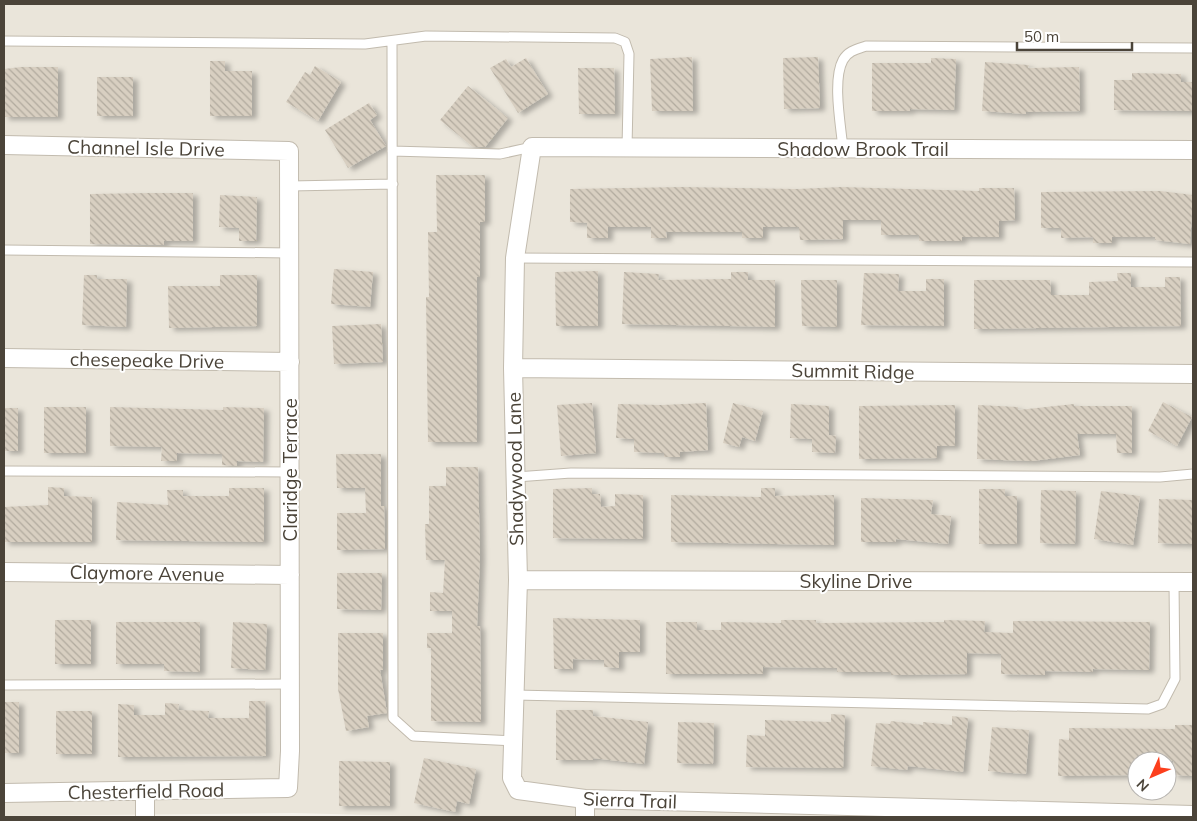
<svg xmlns="http://www.w3.org/2000/svg" width="1197" height="821" font-family="Mulish,sans-serif">
<defs>
<pattern id="building-back-hatch" width="6" height="6" patternUnits="userSpaceOnUse" patternTransform="scale(1.25)"><rect width="6" height="6" fill="#d8cfc1"/><path d="M-1 5l2 2M0 0l6 6M5-1l2 2" fill="none" stroke="#b1aa9e"/></pattern>
<filter id="shadow"><feDropShadow dx="5" dy="3" stdDeviation="2.5" flood-color="#0004"/></filter>
</defs>
<rect width="100%" height="100%" fill="#f6f3ec"/>
<!-- residential -->
<path fill="#eae5da" fill-rule="evenodd" d="M 4,4 L 1193,4 L 1193,817 L 446,817 L 293,813 L 4,816 ZM 1137,761 L 1167,761 L 1167,791 L 1137,791 Z"/>
<!-- building -->
<path fill="url(#building-back-hatch)" filter="url(#shadow)" d="M 692,57 L 693,111 L 652,111 L 650,59 Z
M 818,57 L 820,108 L 784,109 L 783,58 Z
M 526,58 L 548,94 L 518,113 L 490,68 L 506,59 L 511,67 Z
M 931,58 L 956,59 L 954,110 L 910,109 L 910,111 L 872,111 L 872,63 L 931,63 Z
M 210,61 L 225,61 L 225,71 L 252,71 L 252,116 L 210,116 Z
M 985,62 L 1029,65 L 1028,68 L 1079,67 L 1080,111 L 1026,112 L 1026,114 L 982,111 Z
M 315,66 L 341,82 L 318,121 L 286,102 L 305,72 L 310,75 Z
M 21,67 L 58,67 L 58,117 L 4,117 L 4,69 Z
M 578,68 L 614,68 L 615,114 L 579,114 Z
M 1132,73 L 1181,74 L 1181,82 L 1193,82 L 1193,111 L 1114,110 L 1114,80 L 1132,80 Z
M 97,77 L 133,77 L 133,116 L 97,116 Z
M 468,86 L 508,118 L 485,147 L 473,147 L 440,120 Z
M 369,103 L 377,115 L 370,120 L 386,146 L 348,168 L 325,130 Z
M 436,175 L 485,175 L 485,222 L 480,222 L 480,277 L 477,277 L 477,442 L 428,442 L 426,297 L 429,297 L 428,232 L 437,232 Z
M 682,187 L 798,189 L 841,187 L 979,191 L 979,188 L 1014,188 L 1015,220 L 999,221 L 999,237 L 962,237 L 962,241 L 919,241 L 919,235 L 881,235 L 881,220 L 843,220 L 843,239 L 800,240 L 799,227 L 763,227 L 763,238 L 742,238 L 742,232 L 666,232 L 667,238 L 651,238 L 651,227 L 608,227 L 608,238 L 587,238 L 587,223 L 570,222 L 570,189 Z
M 1160,191 L 1193,195 L 1190,244 L 1155,240 L 1155,237 L 1112,237 L 1112,243 L 1093,243 L 1093,237 L 1061,238 L 1061,228 L 1041,228 L 1041,192 Z
M 148,193 L 193,193 L 193,241 L 164,241 L 164,245 L 90,244 L 90,194 Z
M 220,195 L 257,197 L 256,241 L 239,241 L 239,228 L 219,227 Z
M 334,269 L 373,272 L 370,307 L 331,304 Z
M 598,271 L 598,326 L 556,326 L 555,272 Z
M 624,272 L 659,274 L 658,280 L 731,279 L 731,272 L 748,272 L 748,280 L 775,280 L 775,327 L 622,324 Z
M 864,273 L 899,274 L 898,291 L 926,291 L 926,279 L 944,279 L 944,326 L 861,325 Z
M 1117,273 L 1131,273 L 1131,287 L 1165,287 L 1165,277 L 1180,277 L 1181,326 L 974,329 L 974,280 L 1050,280 L 1051,295 L 1089,295 L 1089,282 L 1118,281 Z
M 84,275 L 97,275 L 97,279 L 127,279 L 126,327 L 82,325 Z
M 220,275 L 257,275 L 257,326 L 169,328 L 168,286 L 220,286 Z
M 801,280 L 837,280 L 837,327 L 802,326 Z
M 381,324 L 383,362 L 334,364 L 332,326 Z
M 1163,402 L 1192,417 L 1177,446 L 1148,431 Z
M 592,403 L 596,453 L 561,456 L 557,405 Z
M 706,403 L 708,450 L 680,452 L 680,457 L 664,457 L 664,453 L 634,452 L 634,439 L 616,438 L 618,404 L 662,405 Z
M 733,403 L 763,411 L 755,441 L 742,437 L 739,447 L 723,443 Z
M 791,404 L 829,406 L 829,435 L 836,436 L 835,453 L 812,452 L 812,439 L 790,438 Z
M 1074,404 L 1074,406 L 1132,406 L 1132,453 L 1117,453 L 1116,434 L 1077,434 L 1080,455 L 1032,461 L 977,459 L 978,405 L 1018,407 L 1018,410 Z
M 955,405 L 955,446 L 937,446 L 937,458 L 859,459 L 859,406 Z
M 44,407 L 86,407 L 86,453 L 44,453 Z
M 110,407 L 223,410 L 223,407 L 264,408 L 263,462 L 237,461 L 237,466 L 222,465 L 222,454 L 177,453 L 177,461 L 161,461 L 162,447 L 110,446 Z
M 4,408 L 18,408 L 18,451 L 4,451 Z
M 336,454 L 381,454 L 381,506 L 384,506 L 385,549 L 337,550 L 337,513 L 366,513 L 365,488 L 337,488 Z
M 446,467 L 478,467 L 480,557 L 477,626 L 480,626 L 481,722 L 431,721 L 431,648 L 427,648 L 427,633 L 452,633 L 452,611 L 430,611 L 430,592 L 443,593 L 445,560 L 426,560 L 425,524 L 429,524 L 429,486 L 446,486 Z
M 48,487 L 64,488 L 64,496 L 92,497 L 92,542 L 4,542 L 4,507 L 48,505 Z
M 229,488 L 264,488 L 264,542 L 116,540 L 117,502 L 168,505 L 167,490 L 183,490 L 183,496 L 229,496 Z
M 592,488 L 592,494 L 600,494 L 601,507 L 615,506 L 615,494 L 643,495 L 643,539 L 553,538 L 553,489 Z
M 761,488 L 775,488 L 775,496 L 834,495 L 834,545 L 671,542 L 671,495 L 761,497 Z
M 979,489 L 1005,489 L 1005,496 L 1017,496 L 1017,544 L 979,544 Z
M 1041,490 L 1076,491 L 1075,544 L 1040,543 Z
M 1101,491 L 1140,496 L 1133,545 L 1094,539 Z
M 861,498 L 933,500 L 931,514 L 951,516 L 948,544 L 896,539 L 896,542 L 861,542 Z
M 1159,499 L 1193,500 L 1193,544 L 1158,543 Z
M 337,573 L 382,573 L 381,610 L 337,609 Z
M 553,618 L 640,620 L 640,652 L 619,652 L 619,668 L 604,667 L 604,660 L 573,659 L 573,669 L 554,669 Z
M 55,620 L 91,620 L 91,664 L 55,664 Z
M 781,620 L 816,620 L 816,623 L 944,622 L 944,620 L 985,621 L 984,632 L 1013,633 L 1013,621 L 1150,622 L 1149,670 L 1093,669 L 1093,672 L 1045,671 L 1045,675 L 1001,674 L 1001,654 L 967,653 L 967,674 L 891,675 L 891,672 L 837,672 L 837,668 L 763,667 L 763,674 L 666,674 L 666,622 L 697,622 L 697,630 L 721,630 L 721,622 L 781,623 Z
M 116,622 L 200,622 L 200,672 L 164,671 L 164,664 L 116,664 Z
M 233,622 L 267,624 L 265,670 L 231,668 Z
M 338,633 L 383,633 L 383,670 L 380,670 L 387,713 L 367,716 L 369,727 L 346,731 L 338,689 Z
M 249,701 L 265,701 L 266,756 L 118,757 L 118,704 L 134,705 L 134,715 L 165,715 L 165,703 L 179,704 L 178,710 L 209,711 L 208,718 L 249,718 Z
M 4,702 L 19,702 L 19,753 L 4,753 Z
M 556,710 L 593,710 L 593,716 L 648,722 L 644,764 L 593,758 L 593,760 L 556,760 Z
M 56,711 L 92,711 L 92,754 L 56,754 Z
M 831,714 L 845,715 L 843,768 L 746,767 L 747,735 L 765,736 L 765,720 L 831,722 Z
M 952,716 L 968,718 L 963,772 L 908,766 L 907,770 L 871,766 L 876,723 L 890,724 L 891,721 L 923,725 L 923,722 L 952,725 Z
M 678,722 L 714,723 L 713,764 L 677,763 Z
M 1175,725 L 1193,725 L 1193,776 L 1173,775 L 1174,761 L 1137,761 L 1137,775 L 1058,776 L 1059,739 L 1069,740 L 1069,728 L 1175,729 Z
M 992,727 L 1029,730 L 1026,774 L 988,771 Z
M 424,758 L 476,769 L 469,804 L 457,801 L 455,812 L 414,803 Z
M 339,761 L 390,762 L 390,806 L 339,806 Z"/>
<g fill="none" stroke-linecap="round" stroke-linejoin="round">
<!-- service casing -->
<g stroke="#c2bbae" stroke-width="11">
<path id="service" d="M 4,41 L 365,44 L 426,36 L 615,38 L 625,42 L 629,54 L 627,148
M 392,41 L 393,718 L 413,736 L 513,741
M 843,149 C 841,126 832,80 843,60 C 848,51 857,49 866,46 L 1193,48
M 392,151 L 500,154 L 532,147
M 290,186 L 393,184
M 4,250 L 290,253
M 515,258 L 1193,262
M 4,471 L 290,472
M 516,477 L 571,473 L 1160,477 L 1193,474
M 4,685 L 290,684
M 515,695 L 1148,709 L 1162,704 L 1175,679 L 1174,582"/>
</g>
<!-- minor casing -->
<g stroke="#c2bbae" stroke-width="20">
<path id="minor" d="M 4,145 L 289,151 L 290,751 L 288,788 L 4,793
M 1193,150 L 532,147 L 515,258 L 513,368 L 518,580 L 512,778 L 518,790 L 585,799 L 1193,815
M 4,358 L 290,362
M 513,368 L 1193,374
M 4,572 L 290,575
M 518,580 L 1193,582
M 585,799 L 585,817
M 145,817 L 145,791"/>
</g>
<!-- service -->
<use href="#service" stroke="#fff" stroke-width="9"/>
<!-- minor -->
<use href="#minor" stroke="#fff" stroke-width="18"/>
</g>
<g text-anchor="middle" dominant-baseline="central" stroke-width="4" stroke-linejoin="round" paint-order="stroke">
<!-- street labels -->
<g font-size="19" fill="#4b4439" stroke="#fff">
<text transform="translate(146 148) rotate(1)">Channel Isle Drive</text>
<text x="863" y="149">Shadow Brook Trail</text>
<text transform="translate(147 360) rotate(1)">chesepeake Drive</text>
<text transform="translate(853 371) rotate(1)">Summit Ridge</text>
<text transform="translate(515 469) rotate(-91)">Shadywood Lane</text>
<text transform="translate(290 470) rotate(-90)">Claridge Terrace</text>
<text transform="translate(147 573) rotate(1)">Claymore Avenue</text>
<text x="856" y="581">Skyline Drive</text>
<text transform="translate(146 791) rotate(-1)">Chesterfield Road</text>
<text transform="translate(630 800) rotate(2)">Sierra Trail</text>
</g>
</g>
<!-- border -->
<rect width="1197" height="821" fill="none" stroke="#4b4439" stroke-width="10"/>
<!-- north arrow -->
<g transform="translate(1152 776) rotate(225)"><circle r="24" fill="#ffffff" stroke="#b7b4b0"/>
<path d="M0-4L9 19L0 12L-9 19Z" fill="#fc3f1d"/>
<text y="-8" font-size="14" font-weight="bold" text-anchor="middle" fill="#4b4439">N</text>
</g>
<!-- scale -->
<path d="M1017 42v8h115v-8" fill="none" stroke="#4b4439" stroke-width="2.5"/>
<text x="1024" y="42" font-size="15" fill="#4b4439" stroke="#ffffff" stroke-width="4" paint-order="stroke">50 m</text>
</svg>
